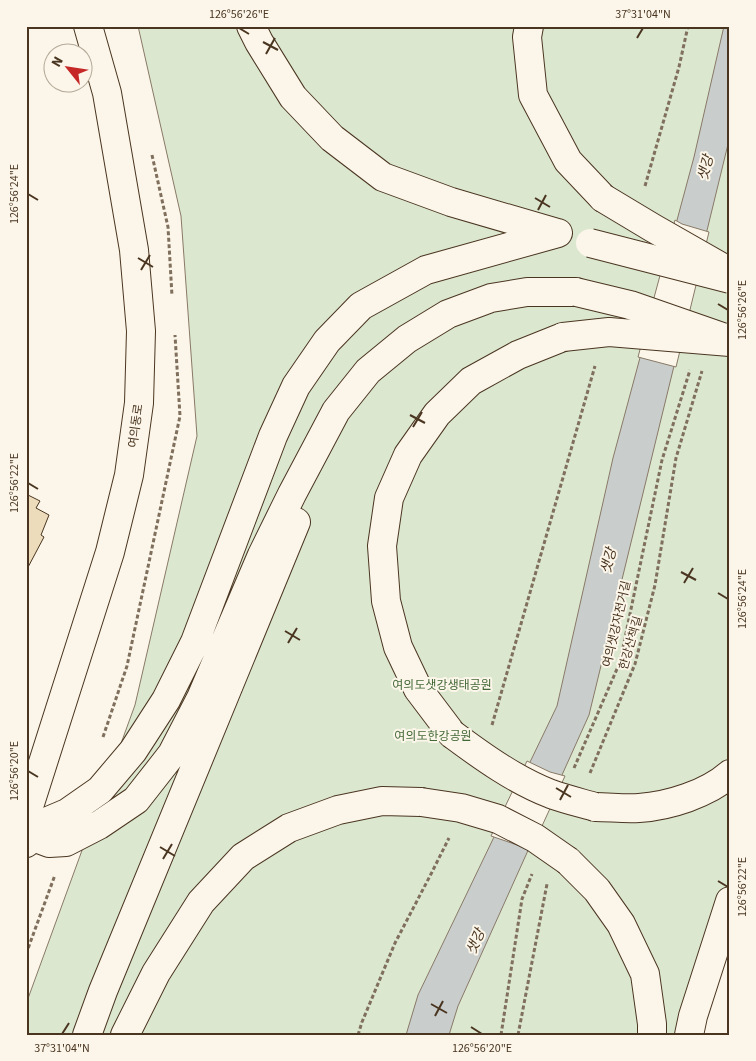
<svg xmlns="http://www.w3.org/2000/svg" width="756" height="1061" font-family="'Source Sans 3','Noto Sans KR',sans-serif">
<rect width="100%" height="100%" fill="#fbf6e9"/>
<!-- green -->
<path fill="#dce7d0" stroke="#887966" d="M 138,26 L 730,26 L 730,879 L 688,1035 L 26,1035 L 26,1004 L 135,705 L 197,436 L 181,216 Z"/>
<!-- water -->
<path fill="#c9cecd" stroke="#887966" d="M 724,26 L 730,26 L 730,136 L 589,715 L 458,1006 L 449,1035 L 406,1035 L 418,995 L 557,706 L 613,458 L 694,157 Z"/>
<!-- pier -->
<path fill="#fbf6e9" stroke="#887966" d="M 675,220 L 682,224 L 709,232 L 676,367 L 638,357 Z
M 527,761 L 550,772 L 565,776 L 530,852 L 526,848 L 491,836 Z"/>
<!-- building -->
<path fill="#ecdcbc" stroke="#4a3520" d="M 26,494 L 40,501 L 36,508 L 49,515 L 41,535 L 44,537 L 26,571 Z"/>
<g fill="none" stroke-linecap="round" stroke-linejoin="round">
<!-- secondary casing -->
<g stroke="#4a3520" stroke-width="30">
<path id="secondary" d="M 26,816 L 110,552 L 129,475 L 139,403 L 141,331 L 134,250 L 107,93 L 88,26"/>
</g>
<!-- primary casing -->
<g stroke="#4a3520" stroke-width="30">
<path id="primary" d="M 251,26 L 259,42 L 293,97 L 332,138 L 383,177 L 451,202 L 557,233
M 26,841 L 41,824 L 67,813 L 100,790 L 133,751 L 166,700 L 195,642 L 273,436 L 296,386 L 327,341 L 361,306 L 426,270 L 558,233
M 26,843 L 33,837 L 49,843 L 66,842 L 99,825 L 136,800 L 172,754 L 201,698 L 262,555 L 292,494 L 336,411 L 368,371 L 407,339 L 448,314 L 491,298 L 527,292 L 576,292
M 87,1035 L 103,991 L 296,522"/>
</g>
<!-- trunk casing -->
<g stroke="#4a3520" stroke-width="30">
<path id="trunk" d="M 529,26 L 527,37 L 533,95 L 568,161 L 603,198
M 452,734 L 418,689 L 398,647 L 386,601 L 382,546 L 389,498 L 408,455 L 437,414 L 471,381 L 518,355 L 563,337
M 595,807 C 609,807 625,809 639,808 C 669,806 707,794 730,774
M 568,861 L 597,890 L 621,924 L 645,974 L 652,1024 L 652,1035
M 125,1035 L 156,973 L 201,902 L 243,857 L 289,828 L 338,810 L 382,801 L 421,802
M 689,1035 L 693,1016 L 730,901"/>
</g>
<!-- path -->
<path stroke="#7f6f5c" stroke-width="3" stroke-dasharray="4 2.5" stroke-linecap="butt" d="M 152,155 L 168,227 L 172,296
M 645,186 L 679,67 L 688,26
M 492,725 L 595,366
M 103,737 L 127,666 L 180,416 L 175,335
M 574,768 L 620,662 L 662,460 L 690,370
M 590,773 L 635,664 L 655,585 L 676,458 L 702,371
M 26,954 L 55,875
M 358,1035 L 362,1022 L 395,943 L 431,874 L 449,838
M 501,1035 L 522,899 L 532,874
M 518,1035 L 547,884"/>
<!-- secondary -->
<use href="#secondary" stroke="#fbf6e9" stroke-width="28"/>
<!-- primary -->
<use href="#primary" stroke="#fbf6e9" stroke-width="28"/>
<!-- trunk -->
<use href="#trunk" stroke="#fbf6e9" stroke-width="28"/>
<!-- primary-bridge casing -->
<g stroke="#4a3520" stroke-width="30" stroke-linecap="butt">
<path id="primary-bridge" d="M 590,243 L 730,279
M 576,292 L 630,305 L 722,337"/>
</g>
<!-- trunk-bridge casing -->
<g stroke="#4a3520" stroke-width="30" stroke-linecap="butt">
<path id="trunk-bridge" d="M 603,198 L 653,228 L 730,272
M 563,337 L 609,332 L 730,342
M 452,734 C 483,757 515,780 551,794 C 565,799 581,803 595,807
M 421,802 L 461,808 L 498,819 L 535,838 L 568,861"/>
</g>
<!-- primary-bridge -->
<use href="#primary-bridge" stroke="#fbf6e9" stroke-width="28"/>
<!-- trunk-bridge -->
<use href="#trunk-bridge" stroke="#fbf6e9" stroke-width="28"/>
</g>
<!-- ticks -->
<path fill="none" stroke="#4a3520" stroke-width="2" d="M 239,28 L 249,34M 637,38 L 643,28M 263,42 L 278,50M 266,54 L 275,38M 28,194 L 38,200M 535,198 L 550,207M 538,210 L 546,195M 138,258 L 153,267M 141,270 L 150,255M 718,304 L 728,310M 410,415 L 425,423M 413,427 L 422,412M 28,483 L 38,489M 681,572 L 696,580M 684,583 L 693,568M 718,593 L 728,599M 285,631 L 300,640M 288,643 L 297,628M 28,771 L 38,777M 556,788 L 571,797M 560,800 L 568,785M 160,847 L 175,856M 163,859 L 172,844M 718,881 L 728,887M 431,1004 L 447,1013M 435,1016 L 443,1001M 471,1027 L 482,1034M 62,1034 L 69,1023"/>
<g text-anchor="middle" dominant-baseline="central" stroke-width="4" stroke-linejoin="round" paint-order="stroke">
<!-- street labels -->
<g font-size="12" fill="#4a3520" stroke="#fbf6e9">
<text transform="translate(136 426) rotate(-82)">여의동로</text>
<text transform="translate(617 624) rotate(-77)">여의샛강자전거길</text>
<text transform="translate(631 643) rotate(-74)">한강산책길</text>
</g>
<!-- park labels -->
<g font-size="12" fill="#436837" stroke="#fbf6e9">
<text x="442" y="685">여의도샛강생태공원</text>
<text x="433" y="736">여의도한강공원</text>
</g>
<!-- water labels -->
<g font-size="14" font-style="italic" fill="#4a3520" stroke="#fbf6e9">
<text transform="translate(706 168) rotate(-76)">샛강</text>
<text transform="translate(609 561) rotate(-76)">샛강</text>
<text transform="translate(476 942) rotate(-66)">샛강</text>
</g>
</g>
<!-- border -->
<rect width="756" height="1061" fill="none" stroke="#fbf6e9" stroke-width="55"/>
<!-- north arrow -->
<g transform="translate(68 68) rotate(300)"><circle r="24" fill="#fbf6e9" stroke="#b4a999"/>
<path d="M0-4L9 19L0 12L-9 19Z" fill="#c62828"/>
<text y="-8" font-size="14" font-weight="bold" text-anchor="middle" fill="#4a3520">N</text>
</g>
<rect x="28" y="28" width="700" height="1006" fill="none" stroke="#4a3520" stroke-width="2"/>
<g font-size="12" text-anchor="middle" fill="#4a3520">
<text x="239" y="18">126°56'26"E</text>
<text x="643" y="18">37°31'04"N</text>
<text transform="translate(14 194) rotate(-90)" y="4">126°56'24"E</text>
<text transform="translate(742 310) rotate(-90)" y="4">126°56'26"E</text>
<text transform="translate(14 483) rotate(-90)" y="4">126°56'22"E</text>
<text transform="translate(742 599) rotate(-90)" y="4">126°56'24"E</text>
<text transform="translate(14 771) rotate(-90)" y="4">126°56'20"E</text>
<text transform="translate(742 887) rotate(-90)" y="4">126°56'22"E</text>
<text x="62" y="1052">37°31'04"N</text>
<text x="482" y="1052">126°56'20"E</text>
</g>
</svg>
